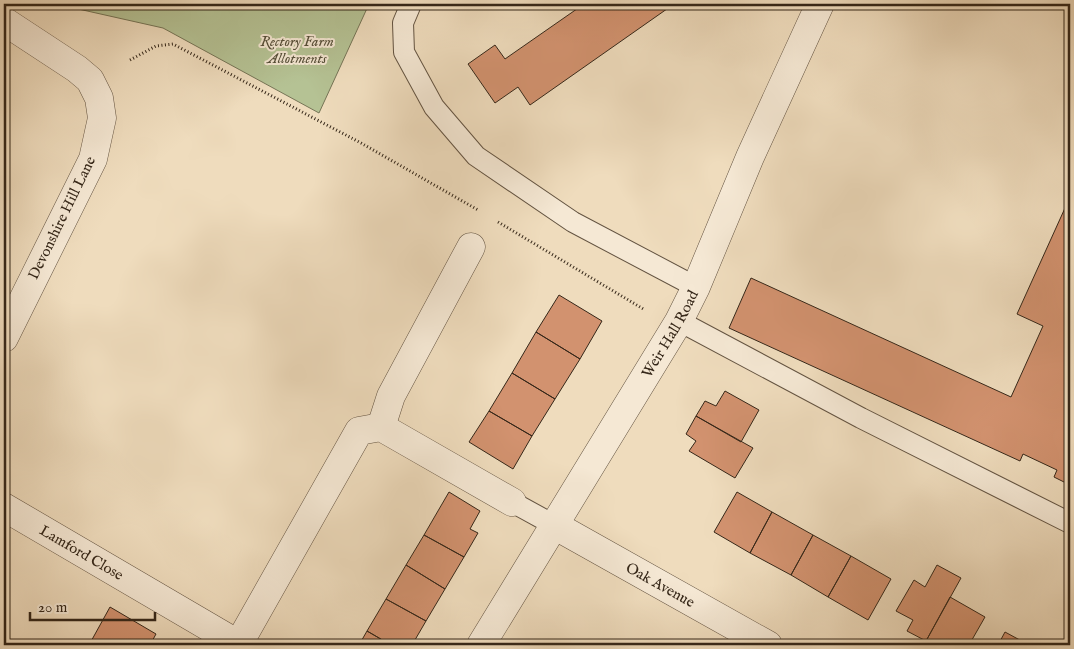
<svg xmlns="http://www.w3.org/2000/svg" width="1074" height="649" font-family="'IM FELL English',serif">
<rect width="100%" height="100%" fill="#efdcbd"/>
<filter id="stains"><feTurbulence type="fractalNoise" baseFrequency=".004" numOctaves="4"/><feColorMatrix values="0 0 0 0 .2 0 0 0 0 .09 0 0 0 0 .02 0 0 0 .5 -.17"/></filter>
<radialGradient id="worn" r=".72"><stop offset=".6" stop-color="#630" stop-opacity="0"/><stop offset="1" stop-color="#630" stop-opacity=".3"/></radialGradient>
<!-- green -->
<path fill="#b5c294" stroke="#757456" d="M 56,4 L 369,4 L 319,113 L 163,28 Z"/>
<!-- building -->
<path fill="#d2926f" stroke="#352719" d="M 584,4 L 674,4 L 530,105 L 518,87 L 495,103 L 468,64 L 495,45 L 505,59 Z
M 1060,4 L 1070,4 L 1070,9 Z
M 1070,197 L 1070,485 L 1054,477 L 1057,470 L 1023,454 L 1020,461 L 729,328 L 751,278 L 1011,397 L 1043,326 L 1017,314 Z
M 559,295 L 602,321 L 580,359 L 536,332 Z
M 536,332 L 580,359 L 555,399 L 512,373 Z
M 512,373 L 555,399 L 532,436 L 489,411 Z
M 725,391 L 759,410 L 741,442 L 696,416 L 705,401 L 716,406 Z
M 489,411 L 532,436 L 513,469 L 469,442 Z
M 696,416 L 753,448 L 735,478 L 689,451 L 696,441 L 686,434 Z
M 449,492 L 480,511 L 470,529 L 478,533 L 464,557 L 424,535 Z
M 737,492 L 772,512 L 750,553 L 714,532 Z
M 772,512 L 813,535 L 791,575 L 750,553 Z
M 424,535 L 464,557 L 445,589 L 406,565 Z
M 813,535 L 851,556 L 828,597 L 791,575 Z
M 851,556 L 891,579 L 868,620 L 828,597 Z
M 406,565 L 445,589 L 426,621 L 386,599 Z
M 937,565 L 961,578 L 926,641 L 907,631 L 913,620 L 896,611 L 914,580 L 925,587 Z
M 950,597 L 985,617 L 969,645 L 934,645 L 926,641 Z
M 386,599 L 426,621 L 412,645 L 391,645 L 367,631 Z
M 110,607 L 156,634 L 150,645 L 89,645 Z
M 367,631 L 391,645 L 359,645 Z
M 1005,632 L 1029,645 L 998,645 Z"/>
<g fill="none" stroke-linecap="round" stroke-linejoin="round">
<!-- lane casing -->
<g stroke="#645442" stroke-width="22">
<path id="lane" d="M 411,4 L 403,23 L 404,52 L 434,107 L 476,156 L 573,222 L 696,287
M 679,321 L 861,418 L 1070,523
M 512,502 L 554,525"/>
</g>
<!-- street casing -->
<g stroke="#645442" stroke-width="29">
<g id="street">
<path d="M 4,21 L 77,69 L 90,80 L 99,98 L 102,118 L 93,159 L 4,338"/>
<path d="M 381,427 L 391,396 L 471,247"/>
<path id="s1" d="M 4,507 L 238,644"/>
<path id="s2" d="M 554,525 L 768,645"/>
<path d="M 238,645 L 359,431 L 381,427 L 512,502"/>
<path id="s3" d="M 481,645 L 679,321 L 696,287 L 750,157 L 820,4"/>
</g>
</g>
<!-- path -->
<path stroke="#352719" stroke-width="3" stroke-dasharray="1 2.5" stroke-linecap="butt" d="M 130,60 L 156,46 L 173,44 L 361,143 L 478,210
M 498,222 L 645,310"/>
<!-- lane -->
<use href="#lane" stroke="#f5e8d4" stroke-width="20"/>
<!-- street -->
<use href="#street" stroke="#f5e8d4" stroke-width="28"/>
</g>
<g text-anchor="middle" dominant-baseline="central" stroke-width="4" stroke-linejoin="round" paint-order="stroke">
<!-- park labels -->
<g font-size="15" font-style="italic" fill="#554e38" stroke="#f5e8d4">
<text x="297" y="41">Rectory Farm<tspan x="297" dy="17">Allotments</tspan></text>
</g>
<!-- street labels -->
<g font-size="15" fill="#352719" stroke="#f5e8d4">
<text transform="translate(62 218) rotate(-64)">Devonshire Hill Lane</text>
<text stroke="none"><textPath href="#s3" startOffset="364">Weir Hall Road</textPath></text>
<text stroke="none"><textPath href="#s1" startOffset="90">Lamford Close</textPath></text>
<text stroke="none"><textPath href="#s2" startOffset="122">Oak Avenue</textPath></text>
</g>
</g>
<!-- margin -->
<rect width="1074" height="649" fill="none" stroke="#efdcbd" stroke-width="20"/>
<rect x="5" y="5" width="1064" height="639" fill="none" stroke="#352719" stroke-width="2.5"/>
<rect x="10" y="10" width="1054" height="629" fill="none" stroke="#352719"/>
<!-- scale -->
<path d="M30 612v8h125v-8" fill="none" stroke="#352719" stroke-width="2.5"/>
<text x="38" y="612" font-size="15" fill="#352719" stroke="#f5e8d4" stroke-width="4" paint-order="stroke">20 m</text>
<rect width="100%" height="100%" filter="url(#stains)"/>
<rect width="100%" height="100%" fill="url(#worn)"/>
</svg>
